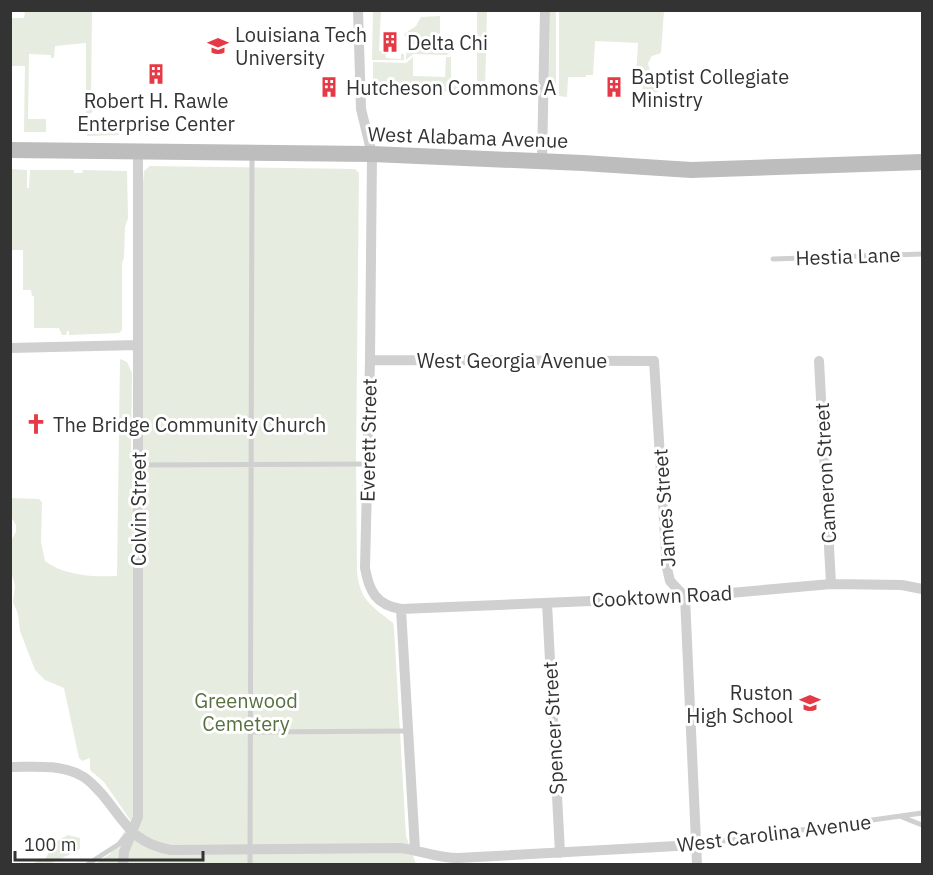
<svg xmlns="http://www.w3.org/2000/svg" width="933" height="875" font-family="'IBM Plex Sans',sans-serif">
<rect width="100%" height="100%" fill="#fff"/>
<!-- green -->
<path fill="#e6ecdf" d="M 25,11 L 92,11 L 91,101 L 98,102 L 99,105 L 89,115 L 109,133 L 116,126 L 119,126 L 121,131 L 119,135 L 87,136 L 87,133 L 78,132 L 76,126 L 86,125 L 86,43 L 55,46 L 54,58 L 51,58 L 51,55 L 29,54 L 28,119 L 46,119 L 46,132 L 24,132 L 25,66 L 11,66 L 10,18 L 24,18 Z
M 373,11 L 381,11 L 379,51 L 385,51 L 386,58 L 401,59 L 401,54 L 404,54 L 404,60 L 372,60 Z
M 477,11 L 487,11 L 485,92 L 373,90 L 373,62 L 406,63 L 413,57 L 413,76 L 445,77 L 446,57 L 451,57 L 451,86 L 477,85 Z
M 550,11 L 556,11 L 556,88 L 549,77 Z
M 559,11 L 664,11 L 661,53 L 652,56 L 648,63 L 650,72 L 659,75 L 658,92 L 642,94 L 643,78 L 636,78 L 638,43 L 595,41 L 593,75 L 586,75 L 586,77 L 568,77 L 567,97 L 559,96 Z
M 440,16 L 440,37 L 451,37 L 451,50 L 447,55 L 413,54 L 406,60 L 407,39 L 404,34 L 416,26 L 421,17 Z
M 150,166 L 355,169 L 359,173 L 356,458 L 357,572 C 360,601 372,606 393,623 L 394,628 L 406,836 L 416,864 L 95,864 L 110,854 L 131,821 L 104,782 L 90,770 L 90,758 L 82,761 L 79,758 L 64,688 L 45,680 L 35,670 L 20,631 L 18,614 L 13,602 L 15,586 L 11,571 L 10,543 L 16,532 L 16,525 L 11,517 L 10,498 L 39,499 L 42,502 L 41,542 L 45,561 C 65,576 93,577 117,576 L 120,359 L 127,362 L 132,373 L 131,448 L 133,468 L 133,601 L 143,184 L 144,171 Z
M 11,169 L 27,170 L 27,188 L 29,188 L 30,170 L 74,170 L 74,173 L 82,173 L 83,170 L 127,171 L 128,218 L 125,227 L 124,258 L 122,263 L 122,330 L 119,333 L 69,335 L 69,331 L 67,331 L 66,335 L 62,335 L 59,328 L 34,328 L 34,296 L 32,296 L 31,290 L 23,290 L 23,250 L 11,250 Z
M 68,835 L 80,838 L 80,849 L 50,864 L 31,864 L 46,858 L 53,843 Z"/>
<g fill="none" stroke-linecap="round" stroke-linejoin="round">
<!-- service -->
<path stroke="#d0d0d0" stroke-width="5" d="M 773,259 L 922,254
M 138,465 L 367,464
M 252,732 L 408,731
M 902,817 L 922,825
M 695,845 L 922,813
M 88,864 L 119,844 L 127,835
M 250,864 L 252,155"/>
<!-- minor -->
<path stroke="#d0d0d0" stroke-width="10" d="M 358,10 L 361,109 L 372,154 L 370,360 L 365,568 C 369,591 376,605 401,609 L 685,597 L 831,584 L 902,585 L 922,589
M 542,161 L 545,10
M 10,348 L 138,345
M 370,360 L 654,361 L 667,568 L 670,581 L 685,597 L 697,864
M 819,361 L 831,584
M 547,603 L 560,853
M 401,609 L 415,849
M 10,767 C 33,767 59,764 80,775 C 89,779 94,786 101,793 C 125,821 131,843 171,850 L 400,848 C 420,850 437,858 458,858 L 695,845
M 123,864 L 124,852 L 138,817 L 138,151"/>
<!-- secondary -->
<path stroke="#bdbdbd" stroke-width="16" d="M 10,150 L 372,154 L 583,163 L 691,170 L 922,162"/>
</g>
<!-- icons -->
<defs>
<g id="building-bare" transform="scale(1.62)"><path d="M-4-6H4V6H1V3H-1V6H-4ZM-2.5-4.3h1.7v1.8h-1.7ZM.8-4.3h1.7v1.8H.8ZM-2.5-1h1.7V.8h-1.7ZM.8-1h1.7V.8H.8Z" fill="#e63946" stroke="#fff" stroke-width="2.5" paint-order="stroke"/></g>
<g id="university-bare" transform="scale(1.62)"><path d="M0-5L7-2L0 1L-7-2ZM-4 1L0 2.5L4 1V4Q0 6-4 4Z" fill="#e63946" stroke="#fff" stroke-width="2.5" paint-order="stroke"/></g>
<g id="church-bare" transform="scale(1.62)"><path d="M-1.2-6h2.4v3.5h3.3v2.4h-3.3V6h-2.4V-.1h-3.3v-2.4h3.3Z" fill="#e63946" stroke="#fff" stroke-width="2.5" paint-order="stroke"/></g>
<g id="school-bare" transform="scale(1.62)"><path d="M0-5L7-2L0 1L-7-2ZM-4 1L0 2.5L4 1V4Q0 6-4 4Z" fill="#e63946" stroke="#fff" stroke-width="2.5" paint-order="stroke"/></g>
</defs>
<g fill-rule="evenodd">
<use href="#building-bare" x="390" y="42"/>
<use href="#university-bare" x="218" y="46"/>
<use href="#building-bare" x="156" y="74"/>
<use href="#building-bare" x="329" y="87"/>
<use href="#building-bare" x="614" y="87"/>
<use href="#church-bare" x="36" y="424"/>
<use href="#school-bare" x="810" y="703"/>
</g>
<g text-anchor="middle" dominant-baseline="central" stroke-width="6" stroke-linejoin="round" paint-order="stroke">
<!-- poi labels -->
<g font-size="20" fill="#333" stroke="#fff" text-anchor="start">
<text x="235" y="34">Louisiana Tech<tspan x="235" dy="23">University</tspan></text>
<text x="407" y="42">Delta Chi</text>
<text x="631" y="76">Baptist Collegiate<tspan x="631" dy="23">Ministry</tspan></text>
<text x="346" y="87">Hutcheson Commons A</text>
<text x="156" y="100" text-anchor="middle">Robert H. Rawle<tspan x="156" dy="23">Enterprise Center</tspan></text>
<text x="53" y="424">The Bridge Community Church</text>
<text x="793" y="692" text-anchor="end">Ruston<tspan x="793" dy="23">High School</tspan></text>
</g>
<!-- street labels -->
<g font-size="20" fill="#333" stroke="#fff">
<text transform="translate(468 137) rotate(2)">West Alabama Avenue</text>
<text transform="translate(848 256) rotate(-2)">Hestia Lane</text>
<text x="512" y="360">West Georgia Avenue</text>
<text transform="translate(368 440) rotate(-89)">Everett Street</text>
<text transform="translate(825 473) rotate(-93)">Cameron Street</text>
<text transform="translate(664 508) rotate(-94)">James Street</text>
<text transform="translate(138 509) rotate(-90)">Colvin Street</text>
<text transform="translate(662 596) rotate(-3)">Cooktown Road</text>
<text transform="translate(553 728) rotate(-93)">Spencer Street</text>
<text transform="translate(774 833) rotate(-7)">West Carolina Avenue</text>
</g>
<!-- park labels -->
<g font-size="20" fill="#56703f" stroke="#fff">
<text x="246" y="700">Greenwood<tspan x="246" dy="23">Cemetery</tspan></text>
</g>
</g>
<!-- border -->
<rect width="933" height="875" fill="none" stroke="#333333" stroke-width="24"/>
<!-- scale -->
<path d="M15 851v9h188v-9" fill="none" stroke="#333333" stroke-width="3"/>
<text x="24" y="851" font-size="18" fill="#333333" stroke="#ffffff" stroke-width="4.5" paint-order="stroke">100 m</text>
</svg>
